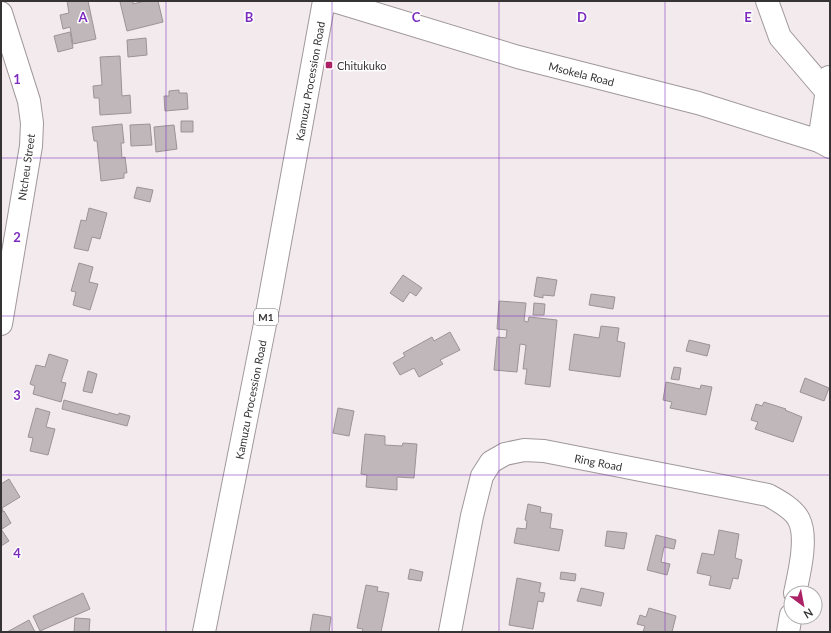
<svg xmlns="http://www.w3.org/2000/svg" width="831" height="633" font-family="Lato,sans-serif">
<rect width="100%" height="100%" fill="#f2eaec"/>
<!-- building -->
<path fill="#c0b7ba" stroke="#9b9396" d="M 67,1 L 88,1 L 96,39 L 73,44 L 70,27 L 63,29 L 60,15 L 69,13 Z
M 123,1 L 133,1 L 133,4 L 145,1 L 158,1 L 163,22 L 127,31 L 120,2 Z
M 70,32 L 73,48 L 58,52 L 54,36 Z
M 146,38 L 147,55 L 128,57 L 127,40 Z
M 120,56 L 122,96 L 130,95 L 131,113 L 100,115 L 99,98 L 94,98 L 93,86 L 102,85 L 100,57 Z
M 179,90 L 179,93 L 187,93 L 188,109 L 165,111 L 164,96 L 169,96 L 169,91 Z
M 181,121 L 193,121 L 193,132 L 181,132 Z
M 122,124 L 124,143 L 121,143 L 122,158 L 125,157 L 127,173 L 124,173 L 124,178 L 101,181 L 97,141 L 94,141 L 92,127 Z
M 150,124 L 152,145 L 131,146 L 130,125 Z
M 174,125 L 177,149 L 156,152 L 154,127 Z
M 137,187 L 153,190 L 150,202 L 134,198 Z
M 89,208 L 107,213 L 100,239 L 92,237 L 88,251 L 74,248 L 81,220 L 86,221 Z
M 79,263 L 93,267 L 89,282 L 98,284 L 90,310 L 73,305 L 76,292 L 71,291 Z
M 403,275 L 422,288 L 416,296 L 410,292 L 403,302 L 390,293 Z
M 537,277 L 557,280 L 554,296 L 543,295 L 543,298 L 534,296 Z
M 591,294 L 615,297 L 613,309 L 589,305 Z
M 499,301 L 526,303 L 524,321 L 528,322 L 529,317 L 557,320 L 550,387 L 525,384 L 527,369 L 523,369 L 526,345 L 520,344 L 517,372 L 494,370 L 497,337 L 506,338 L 507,330 L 497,329 Z
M 534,303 L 545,304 L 544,315 L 533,315 Z
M 601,326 L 619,328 L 617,341 L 625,343 L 620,377 L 569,370 L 574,334 L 599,338 Z
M 450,332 L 460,350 L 440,360 L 443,364 L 419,377 L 414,368 L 400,375 L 393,363 L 405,356 L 403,353 L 432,337 L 434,341 Z
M 689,340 L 710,345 L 707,356 L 686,351 Z
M 49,354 L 68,360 L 61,382 L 66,383 L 61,402 L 33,394 L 35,386 L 30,384 L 36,365 L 45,367 Z
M 674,367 L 681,368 L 679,380 L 671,379 Z
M 88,371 L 97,374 L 92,393 L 83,391 Z
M 805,378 L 829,388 L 824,401 L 800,392 Z
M 666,382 L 700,389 L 701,385 L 712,387 L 706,415 L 670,408 L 672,402 L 663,400 Z
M 64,400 L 118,415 L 119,413 L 130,416 L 127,426 L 62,409 Z
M 764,402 L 786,409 L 785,410 L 802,417 L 793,442 L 755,429 L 758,422 L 751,420 L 756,404 L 762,406 Z
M 36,408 L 50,412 L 46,427 L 55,429 L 48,455 L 30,451 L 33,438 L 28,437 Z
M 338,408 L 354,411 L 349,436 L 333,433 Z
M 365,434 L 385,436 L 385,445 L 402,446 L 403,443 L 417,444 L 414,478 L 397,477 L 397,490 L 366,487 L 367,475 L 361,474 Z
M 9,479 L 20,497 L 2,508 L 3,511 L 1,512 L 1,484 Z
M 528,504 L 541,507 L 540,512 L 552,514 L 550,528 L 563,530 L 559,551 L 514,543 L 517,528 L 526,529 L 527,521 L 525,520 Z
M 4,511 L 11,523 L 2,529 L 1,513 Z
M 1,529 L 9,541 L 1,546 Z
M 719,530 L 739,534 L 735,558 L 742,560 L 738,579 L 733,578 L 730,589 L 709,585 L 711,576 L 697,573 L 702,553 L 714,555 Z
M 607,531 L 627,533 L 624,549 L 605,546 Z
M 656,535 L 676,540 L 674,549 L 664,547 L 661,562 L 670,564 L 667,575 L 647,570 Z
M 410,569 L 423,572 L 421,581 L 408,579 Z
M 561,572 L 576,574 L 575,581 L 560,579 Z
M 517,578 L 541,583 L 539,592 L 545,593 L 543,602 L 538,601 L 533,629 L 509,625 Z
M 366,585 L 378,587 L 377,591 L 389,593 L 381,632 L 362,632 L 363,629 L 357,628 Z
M 581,588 L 604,593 L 601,606 L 577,601 Z
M 83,593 L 90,609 L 40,631 L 33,616 Z
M 649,608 L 676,616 L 672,632 L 643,632 L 645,626 L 637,624 L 640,615 L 646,617 Z
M 313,614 L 331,617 L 329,632 L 310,632 Z
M 75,618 L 90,619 L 89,632 L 74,632 Z
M 29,620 L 35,632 L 7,632 Z"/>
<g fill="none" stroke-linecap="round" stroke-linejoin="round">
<!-- minor casing -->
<g stroke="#a0989a" stroke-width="24">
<g id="minor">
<path id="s1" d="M 334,1 L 518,57 L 698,103 L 819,141 L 830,147"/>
<path d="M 767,1 L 780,37 L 826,91"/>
<path d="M 1,13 L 29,101 L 32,123 L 31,146 L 1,324"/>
<path d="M 819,141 L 829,77"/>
<path id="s2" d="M 450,632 L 472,516 L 482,476 L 491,462 L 505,454 L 524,450 L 544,451 L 768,495 C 779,501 794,509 799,520 C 808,538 799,574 795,593"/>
<path d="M 788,632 L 791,615"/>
</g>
</g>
<!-- highway casing -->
<g stroke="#a0989a" stroke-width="24">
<g id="highway">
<path id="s3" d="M 204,632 L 265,324 L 324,1"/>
</g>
</g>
<!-- minor -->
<use href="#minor" stroke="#fff" stroke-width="22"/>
<!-- highway -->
<use href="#highway" stroke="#fff" stroke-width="22"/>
</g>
<!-- grid -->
<path fill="none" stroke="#7b2cbf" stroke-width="1" stroke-opacity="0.55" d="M 166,1 L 166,632M 332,1 L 332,632M 499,1 L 499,632M 665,1 L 665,632M 1,158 L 830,158M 1,316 L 830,316M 1,475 L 830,475"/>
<!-- markers -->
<rect fill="#ac2266" stroke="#fff" stroke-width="1.5" x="325" y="61" width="8" height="8" rx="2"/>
<g text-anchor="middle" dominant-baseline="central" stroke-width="3" stroke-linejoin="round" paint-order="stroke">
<!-- shield labels -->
<rect fill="#fff" stroke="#727071" stroke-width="1" x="254" y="309" width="24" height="16" rx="3"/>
<g font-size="10" font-weight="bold" fill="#363334">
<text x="266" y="317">M1</text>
</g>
<!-- poi labels -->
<g font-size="11" fill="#363334" stroke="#fff" text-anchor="start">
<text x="337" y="65">Chitukuko</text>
</g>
<!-- street labels -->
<g font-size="11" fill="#363334" stroke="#fff">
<text stroke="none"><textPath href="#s1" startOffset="258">Msokela Road</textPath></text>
<text stroke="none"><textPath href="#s3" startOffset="561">Kamuzu Procession Road</textPath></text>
<text transform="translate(26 167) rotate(-82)">Ntcheu Street</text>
<text stroke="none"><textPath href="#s3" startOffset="237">Kamuzu Procession Road</textPath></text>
<text stroke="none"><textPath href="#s2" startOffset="287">Ring Road</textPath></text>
</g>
</g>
<g font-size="13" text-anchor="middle" font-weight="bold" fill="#7b2cbf" stroke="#fff" stroke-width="3" stroke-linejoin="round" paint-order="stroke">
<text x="83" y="22">A</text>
<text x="249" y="22">B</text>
<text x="416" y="22">C</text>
<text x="582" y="22">D</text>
<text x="748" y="22">E</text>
<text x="17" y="84">1</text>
<text x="17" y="242">2</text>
<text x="17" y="400">3</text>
<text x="17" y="558">4</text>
</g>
<!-- border -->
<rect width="831" height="633" fill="none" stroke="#363334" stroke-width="4"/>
<!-- north arrow -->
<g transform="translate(803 605) rotate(148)"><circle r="19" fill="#ffffff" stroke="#afadae"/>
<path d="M0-3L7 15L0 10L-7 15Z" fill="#ac2266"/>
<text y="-6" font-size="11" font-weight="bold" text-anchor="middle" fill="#363334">N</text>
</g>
</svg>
